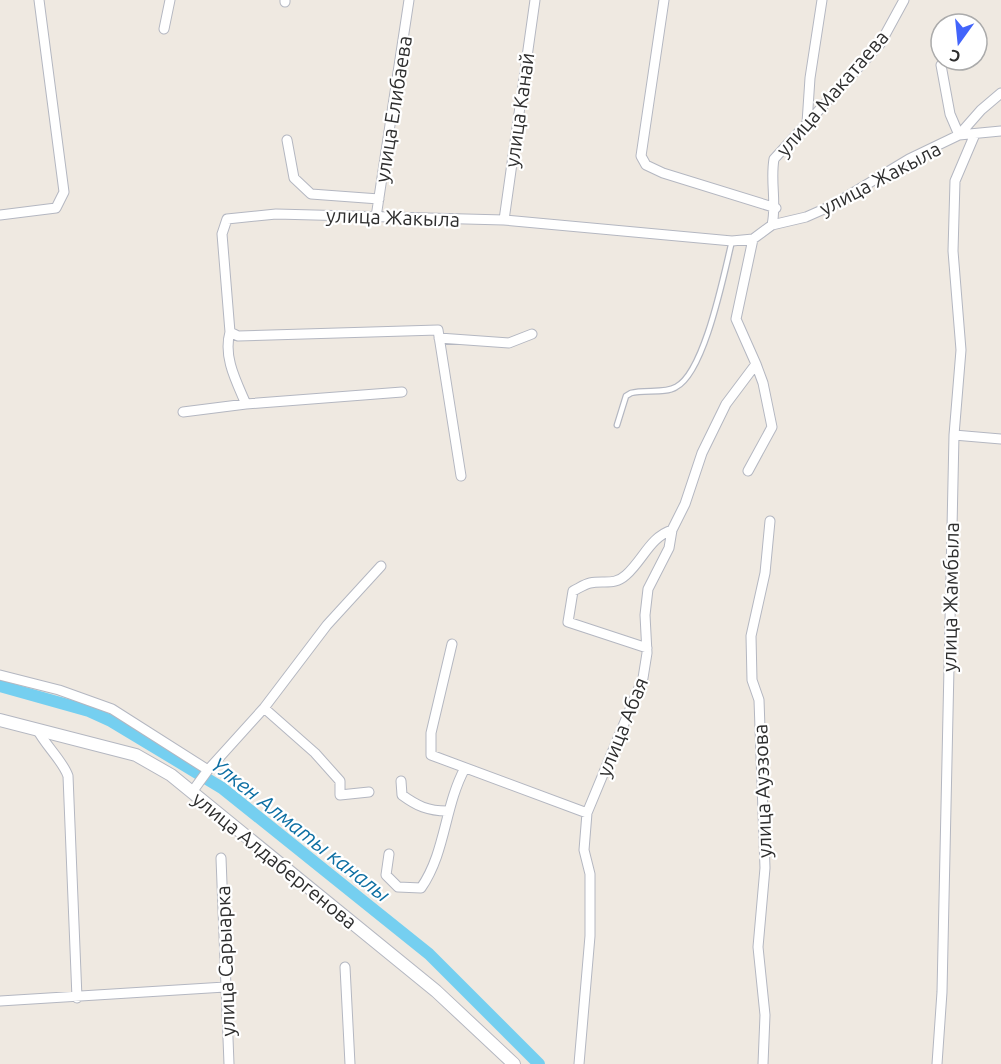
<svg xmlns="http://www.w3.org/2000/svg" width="1001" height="1064" font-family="Ubuntu,sans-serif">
<rect width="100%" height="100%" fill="#efe9e1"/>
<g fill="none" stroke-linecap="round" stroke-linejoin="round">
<!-- canal -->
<path stroke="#75cff0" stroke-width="12" d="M 0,686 L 89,711 L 111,721 L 222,788 L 429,954 L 539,1064"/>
<!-- service casing -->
<g stroke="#b4b7c1" stroke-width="7">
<path id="service" d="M 617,425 L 626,396 L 631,393 C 644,389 665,394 676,387 C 705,372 724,273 732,241"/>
</g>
<!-- minor casing -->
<g stroke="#b4b7c1" stroke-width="11">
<path id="minor" d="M 664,0 L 641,156 L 646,165 L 663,173 L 776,208
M 285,2 L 285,0
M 164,29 L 170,0
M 941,65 L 950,114 L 959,135 L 981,110 L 1001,93
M 807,123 L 810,78 L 822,0
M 287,140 L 294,178 L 311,194 L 379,199
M 0,215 L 56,208 L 64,192 L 39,0
M 376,217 L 409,0
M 504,220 L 535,0
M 772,225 C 777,203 770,182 774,159 L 880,44 L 904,0
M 439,338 L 509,343 L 532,334
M 246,404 L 402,392
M 183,412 L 246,404 C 236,381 223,357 230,332
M 954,435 L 1001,439
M 748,471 L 772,427 L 763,383 L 756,364
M 461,476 L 438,330 L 238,336 L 230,332 L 222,234 L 227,219 L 276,214 L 504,220 L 732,241 L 753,239 L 772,225 L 806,217 L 831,206 L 909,159 L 959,135 L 1001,131
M 452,644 L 431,733 L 431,755 L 587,813
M 647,648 L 568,622 L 573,591 C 579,588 585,584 590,583 C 604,580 614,586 626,575 C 643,560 650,537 672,530
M 0,675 L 59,690 L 112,709 L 208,770
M 264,708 L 315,753 L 340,781 L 340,795 L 369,792
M 37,729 C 45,745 63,761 68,776 L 77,998
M 401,781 L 402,795 C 417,806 428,811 447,811
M 192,792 L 208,770 L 264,708 L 327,625 L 381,566
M 389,854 L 386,875 L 398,887 L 421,888 C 446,852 444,807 465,768
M 221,858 L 229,1064
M 345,967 L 350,1064
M 0,1001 L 225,987
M 579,1064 L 590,936 L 590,874 L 584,850 L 587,813 L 643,678 L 647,653 L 645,615 L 648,589 L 669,548 L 672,530 L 685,504 L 702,453 L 726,404 L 756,364 L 736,319 L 753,239
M 763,1064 L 765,1015 L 758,947 L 765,868 L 759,700 L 752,680 L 751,636 L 765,573 L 770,521
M 937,1064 L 942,992 L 954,435 L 961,350 L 953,251 L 955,181 L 975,134"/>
</g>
<!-- secondary casing -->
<g stroke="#b4b7c1" stroke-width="14">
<path id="secondary" d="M 0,720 L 136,755 L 171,775 L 436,991 L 514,1064"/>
</g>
<!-- service -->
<use href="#service" stroke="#fff" stroke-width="4.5"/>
<!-- minor -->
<use href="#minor" stroke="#fff" stroke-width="9"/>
<!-- secondary -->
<use href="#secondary" stroke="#fff" stroke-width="12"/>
</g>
<g text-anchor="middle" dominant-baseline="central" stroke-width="4.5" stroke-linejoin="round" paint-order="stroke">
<!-- street labels -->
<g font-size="20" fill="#2e2e2e" stroke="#fff">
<text transform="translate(832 93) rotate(-49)">улица Макатаева</text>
<text transform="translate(393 109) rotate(-81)">улица Елибаева</text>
<text transform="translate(519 110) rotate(-82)">улица Канай</text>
<text transform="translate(880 178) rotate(-28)">улица Жакыла</text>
<text transform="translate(393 217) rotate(2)">улица Жакыла</text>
<text transform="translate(950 597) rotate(-89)">улица Жамбыла</text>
<text transform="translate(622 727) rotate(-68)">улица Абая</text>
<text transform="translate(762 791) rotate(-92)">улица Ауэзова</text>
<text transform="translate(275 860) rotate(39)">улица Алдабергенова</text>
<text transform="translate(225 961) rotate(-92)">улица Сарыарка</text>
</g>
<!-- water labels -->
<g font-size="21" font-style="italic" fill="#0d6fa3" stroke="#fff">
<text transform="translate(301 829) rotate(38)">Үлкен Алматы каналы</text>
</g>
</g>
<!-- north arrow -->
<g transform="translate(959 42) rotate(195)"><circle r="28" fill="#ffffff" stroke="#ababab" stroke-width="1.5"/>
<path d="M0-4.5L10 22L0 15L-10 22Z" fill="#4264fb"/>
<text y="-9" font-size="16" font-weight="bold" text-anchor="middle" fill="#2e2e2e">С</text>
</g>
</svg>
